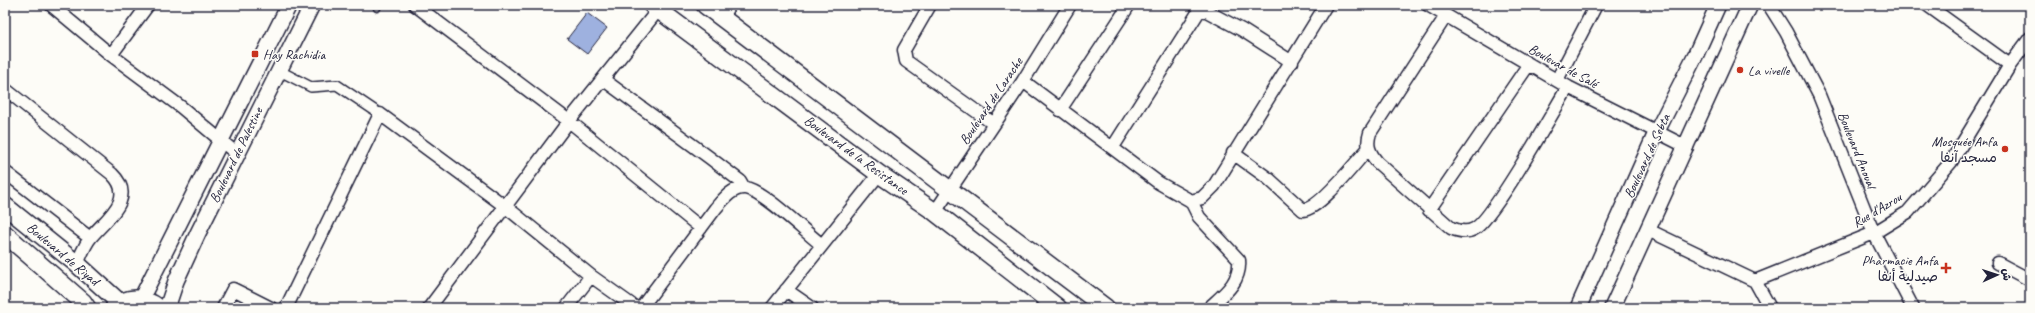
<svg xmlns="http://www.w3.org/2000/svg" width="2035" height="313" font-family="Caveat,'Playpen Sans Arabic',sans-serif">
<rect width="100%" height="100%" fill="#fdfcf7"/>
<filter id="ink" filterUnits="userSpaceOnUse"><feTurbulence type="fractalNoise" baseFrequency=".025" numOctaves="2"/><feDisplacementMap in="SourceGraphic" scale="8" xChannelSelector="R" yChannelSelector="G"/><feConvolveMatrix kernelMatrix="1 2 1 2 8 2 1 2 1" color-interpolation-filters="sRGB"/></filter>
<g filter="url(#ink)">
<!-- building -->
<path fill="#9eb1df" stroke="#22223b" d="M 587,13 L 607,28 L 587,54 L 567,39 Z"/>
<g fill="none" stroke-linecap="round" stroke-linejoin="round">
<!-- service casing -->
<g stroke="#22223b" stroke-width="9">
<path id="service" d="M 377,8 L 378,5"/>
</g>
<!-- pedestrian casing -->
<g stroke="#22223b" stroke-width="12">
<path id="pedestrian" d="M 278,70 L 311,87 L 337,85 L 380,114"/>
</g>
<!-- minor casing -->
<g stroke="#22223b" stroke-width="15">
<path id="minor" d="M 51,5 L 111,55 L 181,107 L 237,154
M 415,5 L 569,121 L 701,228
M 930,5 L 904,50 L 906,61 L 994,124
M 1195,5 L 1242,30 L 1292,62
M 1428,5 L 1568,87 L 1687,147
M 1769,5 L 1786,32 L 1819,95 L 1874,233 L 1913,308
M 1927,5 L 2010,65
M 1446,16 L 1370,133 C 1366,145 1369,152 1377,162 L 1451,228 C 1458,231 1467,233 1474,229 C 1492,221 1554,110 1568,87
M 721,18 L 729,5
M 111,55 L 148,5
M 604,80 L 710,158 L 740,181 L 744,188
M 1557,80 L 1596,5
M 1023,81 L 1159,183 L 1191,201 L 1202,198 L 1214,186 L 1326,5
M 5,89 L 112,174 C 137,198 107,218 91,237 C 85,244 81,255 77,264
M 1060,110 L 1129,5
M 1113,147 L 1201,8
M 1233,153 L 1269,179 L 1303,210 C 1320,209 1355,163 1368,149
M 5,172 L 90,238
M 1191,201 L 1199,217 L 1239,260 C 1241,282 1224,294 1209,308
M 1429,210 L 1529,64
M 935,212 L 1023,81 L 1070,5
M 1648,230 L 1755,281 L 1770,308
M 1998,263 L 2030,280
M 1755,281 L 1874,233 L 1908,212 L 1951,162 L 2010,65 L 2030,38
M 786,290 L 812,308
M 223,308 L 233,289 L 271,308
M 286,308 L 380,114 L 506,207 L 591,276 L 636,308
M 429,308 L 569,121 L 658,10
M 566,308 L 591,276
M 641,308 L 715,209 C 722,201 732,187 745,188 C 763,190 806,233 822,245
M 772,308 L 879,174"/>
</g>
<!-- tertiary casing -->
<g stroke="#22223b" stroke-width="18">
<path id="tertiary" d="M 141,299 L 289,5
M 167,308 L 176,281 L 198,233 L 312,5
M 1578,308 L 1656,133 L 1696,54 L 1718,5
M 1612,308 L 1750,5"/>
</g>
<!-- secondary casing -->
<g stroke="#22223b" stroke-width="20">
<path id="secondary" d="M 652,5 L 879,174 L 935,212 L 1058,308
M 705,5 L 1106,308
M 5,206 L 77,264 L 120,303
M 5,234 L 83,302 L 87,308
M 114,308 C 128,295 144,297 159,308"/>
</g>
<!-- service -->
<use href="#service" stroke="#fdfcf7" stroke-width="6"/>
<!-- pedestrian -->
<use href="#pedestrian" stroke="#fdfcf7" stroke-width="9"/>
<!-- minor -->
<use href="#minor" stroke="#fdfcf7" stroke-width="12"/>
<!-- tertiary -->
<use href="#tertiary" stroke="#fdfcf7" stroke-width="15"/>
<!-- secondary -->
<use href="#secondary" stroke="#fdfcf7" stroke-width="17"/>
</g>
</g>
<!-- markers -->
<g fill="#c8321e" stroke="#fdfcf7" stroke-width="1.5">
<rect x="251" y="50" width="8" height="8" rx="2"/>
<circle cx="1740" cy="70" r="4"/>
<circle cx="2005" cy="149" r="4"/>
<path d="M1944 262h4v4h4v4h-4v4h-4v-4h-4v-4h4z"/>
</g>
<g text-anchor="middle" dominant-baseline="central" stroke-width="3" stroke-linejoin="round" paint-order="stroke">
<!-- poi labels -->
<g font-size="14" fill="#22223b" stroke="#fdfcf7" text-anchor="start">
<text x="263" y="54">Hay Rachidia</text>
<text x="1748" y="70">La vivelle</text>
<text x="1997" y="141" text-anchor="end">Mosquée Anfa<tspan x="1997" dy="16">مسجد آنفا</tspan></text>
<text x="1938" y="260" text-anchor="end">Pharmacie Anfa<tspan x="1938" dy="16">صيدلية أنفا</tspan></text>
</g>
<!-- street labels -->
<g font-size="14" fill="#22223b" stroke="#fdfcf7">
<text transform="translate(1563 66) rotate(29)">Boulevar de Salé</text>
<text transform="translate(991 101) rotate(-56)">Boulevard de Larache</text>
<text transform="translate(1857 150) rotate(68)">Boulevard Anoual</text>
<text transform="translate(236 155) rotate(-64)">Boulevard de Palestine</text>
<text transform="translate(856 155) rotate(36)">Boulevard de la Resistance</text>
<text transform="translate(1647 156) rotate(-65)">Boulevard de Sebta</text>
<text transform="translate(1877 210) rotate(-31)">Rue d'Azrou</text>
<text transform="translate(63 254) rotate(40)">Boulevard de Riyad</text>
</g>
</g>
<!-- margin -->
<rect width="2035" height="313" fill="none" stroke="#fdfcf7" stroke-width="20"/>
<rect x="10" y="10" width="2015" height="293" fill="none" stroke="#22223b" stroke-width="1.5" filter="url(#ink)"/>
<!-- north arrow -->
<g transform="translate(1997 275) rotate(87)" stroke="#fdfcf7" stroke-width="3" paint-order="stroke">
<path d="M0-3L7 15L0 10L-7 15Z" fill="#22223b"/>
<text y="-6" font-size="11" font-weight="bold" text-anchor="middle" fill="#22223b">ش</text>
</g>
</svg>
